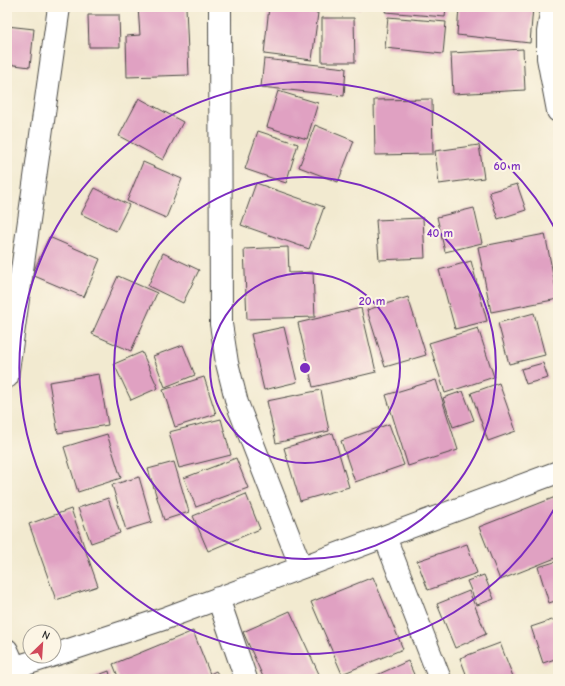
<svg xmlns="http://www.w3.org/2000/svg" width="565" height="686" font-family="'Comic Neue',sans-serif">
<rect width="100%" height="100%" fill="#fcf5e5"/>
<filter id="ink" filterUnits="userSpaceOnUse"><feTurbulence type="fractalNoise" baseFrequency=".025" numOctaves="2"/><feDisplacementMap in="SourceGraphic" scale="8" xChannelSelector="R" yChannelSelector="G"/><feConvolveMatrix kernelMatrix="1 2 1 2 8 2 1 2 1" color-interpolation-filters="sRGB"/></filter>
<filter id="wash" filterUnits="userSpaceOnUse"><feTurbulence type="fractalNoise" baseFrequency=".012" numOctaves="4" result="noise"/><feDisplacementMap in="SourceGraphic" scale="16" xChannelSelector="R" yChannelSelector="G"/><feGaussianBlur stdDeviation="0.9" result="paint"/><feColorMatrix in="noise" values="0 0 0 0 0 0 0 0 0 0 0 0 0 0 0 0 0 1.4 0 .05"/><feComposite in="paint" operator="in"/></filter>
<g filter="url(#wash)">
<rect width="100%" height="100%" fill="#f2ead0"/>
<g id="blocks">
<!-- building -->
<path fill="#e0a1c2" d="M 138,7 L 186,7 L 189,75 L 127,77 L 126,36 L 140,35 Z
M 269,7 L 318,13 L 312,60 L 264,54 Z
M 310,7 L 360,7 L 360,9 L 310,10 Z
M 386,7 L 446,7 L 445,17 L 385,12 Z
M 459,7 L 533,7 L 530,43 L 457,35 Z
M 88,15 L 119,15 L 120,47 L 89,47 Z
M 388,17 L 446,22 L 443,54 L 385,48 Z
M 322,18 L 354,18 L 355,62 L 322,62 Z
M 7,26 L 34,29 L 30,67 L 7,64 Z
M 523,49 L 525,90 L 453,94 L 451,53 Z
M 264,59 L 346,68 L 344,96 L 261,87 Z
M 278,91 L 318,103 L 307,139 L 267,127 Z
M 139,98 L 183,122 L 163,160 L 119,136 Z
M 432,99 L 433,154 L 375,155 L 374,100 Z
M 315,125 L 354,141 L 338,182 L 299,167 Z
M 258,131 L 298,144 L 286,183 L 245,169 Z
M 479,145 L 484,178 L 439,184 L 435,151 Z
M 143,162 L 182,179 L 166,218 L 127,201 Z
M 256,183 L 324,207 L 309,249 L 241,225 Z
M 517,184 L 526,210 L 498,219 L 489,192 Z
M 95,188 L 129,205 L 116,231 L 81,214 Z
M 474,208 L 482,243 L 445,252 L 437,217 Z
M 423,218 L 425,258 L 379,260 L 376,220 Z
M 545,234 L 558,299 L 491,312 L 478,247 Z
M 49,237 L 100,259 L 84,297 L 32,275 Z
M 288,247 L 289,273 L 313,272 L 315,317 L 247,319 L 244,249 Z
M 163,253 L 199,270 L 183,303 L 148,286 Z
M 471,261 L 487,321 L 455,329 L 439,270 Z
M 118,276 L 157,293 L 131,351 L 92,334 Z
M 408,297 L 426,355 L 385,367 L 367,310 Z
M 361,308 L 376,372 L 313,387 L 298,323 Z
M 534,313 L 545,355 L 509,364 L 498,323 Z
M 284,327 L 297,382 L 264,390 L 251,334 Z
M 478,328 L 494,377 L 445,393 L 429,343 Z
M 183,345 L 195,375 L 165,387 L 153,356 Z
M 142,352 L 158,388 L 131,400 L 114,364 Z
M 543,363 L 548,378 L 526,384 L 521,369 Z
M 99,374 L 108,425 L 58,433 L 49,382 Z
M 204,377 L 216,414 L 175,427 L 163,390 Z
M 436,380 L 458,450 L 408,466 L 386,395 Z
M 499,383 L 516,431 L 488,441 L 471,393 Z
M 321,390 L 329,431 L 276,443 L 267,401 Z
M 463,391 L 474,420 L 453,427 L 443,398 Z
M 221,419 L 231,455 L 179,468 L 169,432 Z
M 389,424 L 404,465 L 355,482 L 341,441 Z
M 333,433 L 349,487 L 300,501 L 284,448 Z
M 107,434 L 121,478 L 78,492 L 64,447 Z
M 236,458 L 248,488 L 196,507 L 184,478 Z
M 174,462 L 189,512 L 164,520 L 148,469 Z
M 139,477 L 152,522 L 126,530 L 112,485 Z
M 246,494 L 260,529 L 208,551 L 193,516 Z
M 558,496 L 558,557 L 500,580 L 479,527 Z
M 108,498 L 120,533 L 91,543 L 78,508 Z
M 71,509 L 98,586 L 56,600 L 29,524 Z
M 467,544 L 477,573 L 428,590 L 417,561 Z
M 558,561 L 558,600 L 549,603 L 538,567 Z
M 484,575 L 494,599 L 477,605 L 467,581 Z
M 373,577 L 403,649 L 342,674 L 311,602 Z
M 469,591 L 486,634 L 455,648 L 437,604 Z
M 290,611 L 319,674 L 307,679 L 264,679 L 243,632 Z
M 558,618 L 558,658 L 543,663 L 531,627 Z
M 193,631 L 210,674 L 197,679 L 119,679 L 113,664 Z
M 500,643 L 514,679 L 468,679 L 460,658 Z
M 408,661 L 416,679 L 368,679 Z
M 109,671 L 111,679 L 88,679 Z
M 216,671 L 221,679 L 201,679 L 210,674 Z"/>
</g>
</g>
<g filter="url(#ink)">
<use href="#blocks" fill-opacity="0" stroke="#494844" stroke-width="1"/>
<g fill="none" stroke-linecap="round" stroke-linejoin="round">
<!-- street casing -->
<g stroke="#494844" stroke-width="24">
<path id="street" d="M 220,7 L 221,324 L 227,363 L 237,403 L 301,567
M 552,7 L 548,32 L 548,58 L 558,111
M 7,377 L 59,7
M 385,537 L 440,679
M 218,598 L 246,679
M 7,650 L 20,679
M 54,655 L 163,619 L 558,472
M 7,670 L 51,656"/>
</g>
<!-- street -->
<use href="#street" stroke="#fff" stroke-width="22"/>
</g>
</g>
<!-- distance rings -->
<g fill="none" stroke="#7b2cbf" stroke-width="2">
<circle cx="305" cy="368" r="95"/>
<circle cx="305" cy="368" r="191"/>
<path d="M558 502A286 286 0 1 1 558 234"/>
</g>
<circle cx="305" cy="368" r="6" fill="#7b2cbf" stroke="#fcf5e5" stroke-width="2"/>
<g font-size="12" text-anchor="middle" font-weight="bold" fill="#7b2cbf" stroke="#fcf5e5" stroke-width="4" stroke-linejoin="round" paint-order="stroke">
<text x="507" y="170">60 m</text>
<text x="440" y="237">40 m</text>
<text x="372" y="305">20 m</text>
</g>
<!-- margin -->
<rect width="565" height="686" fill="none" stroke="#fcf5e5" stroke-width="24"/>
<!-- north arrow -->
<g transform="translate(42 644) rotate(25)"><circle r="19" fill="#fcf5e5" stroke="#a8a49b"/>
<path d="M0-3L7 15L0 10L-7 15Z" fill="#d1495b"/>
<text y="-6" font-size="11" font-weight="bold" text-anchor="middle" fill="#2b2b2b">N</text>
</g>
</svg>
